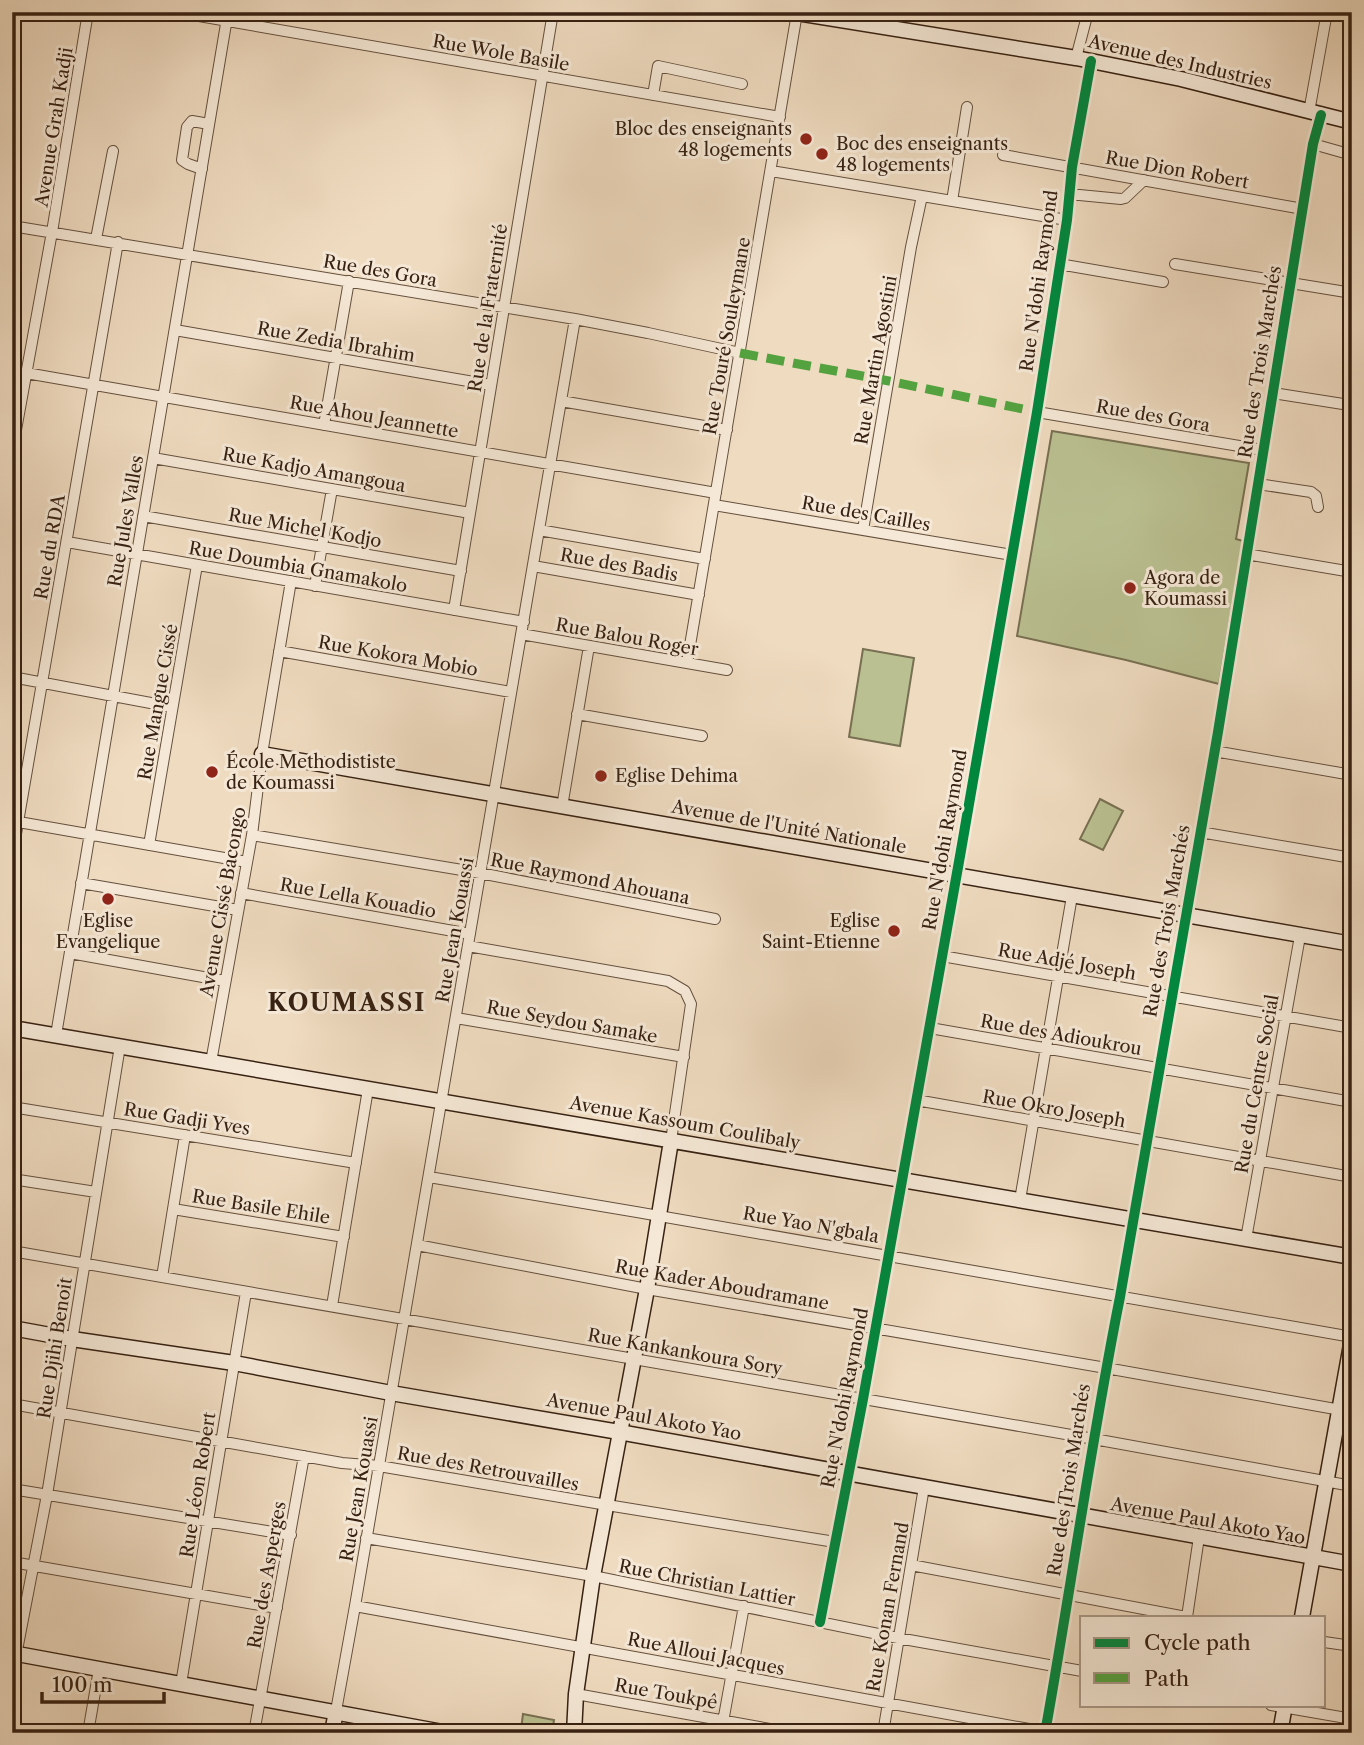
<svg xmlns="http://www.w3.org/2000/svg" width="1364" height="1745" font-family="'Libre Caslon Text',serif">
<rect width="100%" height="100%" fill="#efdbc0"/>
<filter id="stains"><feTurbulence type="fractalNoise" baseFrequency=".00286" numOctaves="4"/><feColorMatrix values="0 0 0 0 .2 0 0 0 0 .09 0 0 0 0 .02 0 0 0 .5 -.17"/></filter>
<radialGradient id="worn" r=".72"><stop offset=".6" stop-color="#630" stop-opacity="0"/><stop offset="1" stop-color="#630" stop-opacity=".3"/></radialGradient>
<!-- green -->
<path fill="#bac091" stroke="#787052" stroke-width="2" d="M 1052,431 L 1249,463 L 1236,539 L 1243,541 L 1219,684 L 1126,660 L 1017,636 Z
M 863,649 L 914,658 L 900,746 L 849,737 Z
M 1100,799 L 1123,811 L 1103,850 L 1080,839 Z
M 523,1714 L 554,1720 L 552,1733 L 537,1733 L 521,1730 Z"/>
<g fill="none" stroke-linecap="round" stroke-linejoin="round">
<!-- street casing -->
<g stroke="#65503e" stroke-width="12">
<path id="street" d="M 176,12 L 780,117
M 1076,58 L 1088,12
M 653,95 L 658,66 L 742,84
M 1309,112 L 1327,12
M 1313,144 L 1352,155
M 1003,155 L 1303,209
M 202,169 L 188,164 L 182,160 L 187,127 L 192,121 L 209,124
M 771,171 L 1067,220
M 1069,194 L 1121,199 L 1125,198 L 1144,180
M 952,201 L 967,107
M 12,226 L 575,319 L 648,333 L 740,353
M 96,239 L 113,151
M 1059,264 L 1163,282
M 1175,264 L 1352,293
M 175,330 L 491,385
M 26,373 L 716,493
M 1273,393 L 1343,404
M 561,401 L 727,430
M 1037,412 L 1263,450
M 324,425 L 349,281
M 12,452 L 52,232 L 88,12
M 153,458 L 470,513
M 1258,484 L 1311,492 L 1316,496 L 1318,507
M 714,505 L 1012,555
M 143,516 L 461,571
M 539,530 L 705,559
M 863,530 L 911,247 L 922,196
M 67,542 L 524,622
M 1246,554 L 1352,572
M 533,566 L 699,595
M 315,586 L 332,489
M 454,610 L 553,12
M 521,634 L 727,670
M 279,651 L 511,692
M 687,663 L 797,13
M 12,677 L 172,707
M 577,714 L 702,736
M 1214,751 L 1352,775
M 562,807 L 589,646
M 13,821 L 247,862
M 1200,832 L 1352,858
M 252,835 L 480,873 L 715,919
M 149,845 L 197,565
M 12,857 L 118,242
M 81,883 L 238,910
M 241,893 L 470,934
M 468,946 L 668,981 L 685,991 L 691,1004 L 671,1141
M 70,953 L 225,981
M 942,956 L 1352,1028
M 456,1018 L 684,1057
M 930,1028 L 1352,1102
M 56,1035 L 228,12
M 211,1062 L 252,835 L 262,754 L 291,581
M 916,1100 L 1352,1177
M 12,1107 L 356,1163
M 429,1177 C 737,1228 1044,1284 1352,1337
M 12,1179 L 96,1192
M 1020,1200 L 1072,896
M 173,1209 L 344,1237
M 1246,1239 L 1300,936
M 417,1245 L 647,1289 L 1106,1368 L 1352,1412
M 12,1251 L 1094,1439 L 1352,1486
M 162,1277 L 185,1135
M 332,1306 L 368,1089
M 12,1404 L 342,1463 L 379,1466 L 607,1505 L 835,1542
M 12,1489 L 291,1535
M 366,1538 L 593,1576 L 898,1638 L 1082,1671
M 12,1562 L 277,1608
M 911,1565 L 1186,1617
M 355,1606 L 1051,1733
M 1187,1617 L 1199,1537
M 820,1622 L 863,1399 L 960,856 L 1037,412 L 1067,220 L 1072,167 L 1091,61
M 1324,1642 L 1352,1646
M 12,1676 L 47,1495 L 120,1046
M 181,1684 L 246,1292
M 576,1694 L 792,1733
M 1271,1705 L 1352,1719
M 336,1711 L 355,1606 L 575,319
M 88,1733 L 99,1669
M 254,1733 L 304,1456
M 721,1733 L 744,1606
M 883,1733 L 924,1487
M 1045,1733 C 1071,1588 1091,1442 1120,1297 L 1218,732 L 1313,144 L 1321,115"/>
</g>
<!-- secondary casing -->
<g stroke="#372112" stroke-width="17">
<path id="secondary" d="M 791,12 L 1076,58 L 1181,79 L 1352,122
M 262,754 L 1352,944
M 12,1028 L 1352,1257
M 12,1328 L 72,1339 L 234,1363 L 391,1393 L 619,1432 L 1352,1564
M 1302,1617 L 1352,1339
M 12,1653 L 448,1733
M 332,1733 L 336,1711
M 574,1733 L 576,1694 L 593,1576 L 647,1289 L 671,1141
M 1280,1733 L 1285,1705"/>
</g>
<!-- street -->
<use href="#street" stroke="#f5e8d6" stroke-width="10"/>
<!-- secondary -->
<use href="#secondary" stroke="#f5e8d6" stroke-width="14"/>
<!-- quiet -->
<path stroke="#53a23f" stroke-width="9" stroke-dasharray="18 9" stroke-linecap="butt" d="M 740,353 L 889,381 L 1037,412"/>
<!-- cycleway casing -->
<g stroke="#f5e8d6" stroke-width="15">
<path id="cycleway" d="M 820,1622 L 863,1399 L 960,856 L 1037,412 L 1067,220 L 1072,167 L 1091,61
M 1045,1733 C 1071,1588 1091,1442 1120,1297 L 1218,732 L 1313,144 L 1321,115"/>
</g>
<!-- cycleway -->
<use href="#cycleway" stroke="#00873e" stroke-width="10"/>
</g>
<!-- markers -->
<g fill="#8f2418" stroke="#f5e8d6" stroke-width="2.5">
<circle cx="806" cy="139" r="7"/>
<circle cx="822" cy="154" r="7"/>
<circle cx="1130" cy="588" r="7"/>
<circle cx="212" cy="772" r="7"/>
<circle cx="601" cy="776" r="7"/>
<circle cx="108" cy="899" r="7"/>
<circle cx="894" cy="931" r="7"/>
</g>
<g text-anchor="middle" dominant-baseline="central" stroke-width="6" stroke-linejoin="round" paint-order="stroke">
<!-- street labels -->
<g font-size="18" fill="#372112" stroke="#f5e8d6">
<text transform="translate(501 53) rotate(10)">Rue Wole Basile</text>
<text transform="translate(1180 62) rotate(13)">Avenue des Industries</text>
<text transform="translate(54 127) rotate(-81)">Avenue Grah Kadji</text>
<text transform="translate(1177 170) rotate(10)">Rue Dion Robert</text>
<text transform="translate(380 271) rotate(10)">Rue des Gora</text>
<text transform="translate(1039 281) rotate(-82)">Rue N'dohi Raymond</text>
<text transform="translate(488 308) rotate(-81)">Rue de la Fraternité</text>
<text transform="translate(727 336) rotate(-80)">Rue Touré Souleymane</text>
<text transform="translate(336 342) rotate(10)">Rue Zedia Ibrahim</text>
<text transform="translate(876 360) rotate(-80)">Rue Martin Agostini</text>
<text transform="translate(1260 362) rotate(-81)">Rue des Trois Marchés</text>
<text transform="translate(1153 416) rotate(10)">Rue des Gora</text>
<text transform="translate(374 417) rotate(10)">Rue Ahou Jeannette</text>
<text transform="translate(314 470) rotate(10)">Rue Kadjo Amangoua</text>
<text transform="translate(866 514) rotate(10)">Rue des Cailles</text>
<text transform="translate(126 521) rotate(-80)">Rue Jules Valles</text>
<text transform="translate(305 528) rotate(10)">Rue Michel Kodjo</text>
<text transform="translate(50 547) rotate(-80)">Rue du RDA</text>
<text transform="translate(619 565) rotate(10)">Rue des Badis</text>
<text transform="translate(298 567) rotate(10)">Rue Doumbia Gnamakolo</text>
<text transform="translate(627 637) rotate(10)">Rue Balou Roger</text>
<text transform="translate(398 656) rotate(10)">Rue Kokora Mobio</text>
<text transform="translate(158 702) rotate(-80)">Rue Mangue Cissé</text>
<text transform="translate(789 827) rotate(10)">Avenue de l'Unité Nationale</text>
<text transform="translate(945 840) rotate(-80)">Rue N'dohi Raymond</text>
<text transform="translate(590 879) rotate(11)">Rue Raymond Ahouana</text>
<text transform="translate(358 898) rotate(10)">Rue Lella Kouadio</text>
<text transform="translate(223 902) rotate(-80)">Avenue Cissé Bacongo</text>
<text transform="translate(1167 921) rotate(-80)">Rue des Trois Marchés</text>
<text transform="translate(455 930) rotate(-80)">Rue Jean Kouassi</text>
<text transform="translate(1067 962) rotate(10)">Rue Adjé Joseph</text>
<text transform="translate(572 1022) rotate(10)">Rue Seydou Samake</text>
<text transform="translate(1061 1035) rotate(10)">Rue des Adioukrou</text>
<text transform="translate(1257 1084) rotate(-80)">Rue du Centre Social</text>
<text transform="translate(1054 1109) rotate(10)">Rue Okro Joseph</text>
<text transform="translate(187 1119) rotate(9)">Rue Gadji Yves</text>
<text transform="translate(685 1123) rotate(10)">Avenue Kassoum Coulibaly</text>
<text transform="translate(261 1207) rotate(9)">Rue Basile Ehile</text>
<text transform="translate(811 1225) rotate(10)">Rue Yao N'gbala</text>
<text transform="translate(722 1285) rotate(10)">Rue Kader Aboudramane</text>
<text transform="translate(55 1348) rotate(-81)">Rue Djihi Benoit</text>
<text transform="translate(685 1352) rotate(10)">Rue Kankankoura Sory</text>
<text transform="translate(845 1398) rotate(-79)">Rue N'dohi Raymond</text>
<text transform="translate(644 1417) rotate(10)">Avenue Paul Akoto Yao</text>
<text transform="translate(488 1469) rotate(10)">Rue des Retrouvailles</text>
<text transform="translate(1069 1480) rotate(-81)">Rue des Trois Marchés</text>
<text transform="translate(198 1485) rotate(-81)">Rue Léon Robert</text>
<text transform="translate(359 1489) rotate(-80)">Rue Jean Kouassi</text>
<text transform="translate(1208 1521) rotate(10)">Avenue Paul Akoto Yao</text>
<text transform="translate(267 1575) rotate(-80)">Rue des Asperges</text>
<text transform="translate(707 1583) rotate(11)">Rue Christian Lattier</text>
<text transform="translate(888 1607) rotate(-80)">Rue Konan Fernand</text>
<text transform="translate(706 1654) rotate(11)">Rue Alloui Jacques</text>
<text transform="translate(666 1694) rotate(10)">Rue Toukpê</text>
</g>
<!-- poi labels -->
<g font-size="18" fill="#372112" stroke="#f5e8d6" text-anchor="start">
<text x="792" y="129" text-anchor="end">Bloc des enseignants<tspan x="792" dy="21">48 logements</tspan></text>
<text x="836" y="144">Boc des enseignants<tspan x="836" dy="21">48 logements</tspan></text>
<text x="1144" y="578">Agora de<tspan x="1144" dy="21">Koumassi</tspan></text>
<text x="226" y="762">École Methodististe<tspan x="226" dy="21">de Koumassi</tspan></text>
<text x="615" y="776">Eglise Dehima</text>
<text x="108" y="921" text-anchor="middle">Eglise<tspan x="108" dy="21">Evangelique</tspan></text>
<text x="880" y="921" text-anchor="end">Eglise<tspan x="880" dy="21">Saint-Etienne</tspan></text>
</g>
<!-- district labels -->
<g font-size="24" font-weight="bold" letter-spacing="2" fill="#372112" stroke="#f5e8d6">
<text x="347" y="1002">KOUMASSI</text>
</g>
</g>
<!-- margin -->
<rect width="1364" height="1745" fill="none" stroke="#efdbc0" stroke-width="42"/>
<rect x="14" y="14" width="1336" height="1717" fill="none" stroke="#372112" stroke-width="3.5"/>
<rect x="21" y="21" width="1322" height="1703" fill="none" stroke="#372112" stroke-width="2"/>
<!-- legend -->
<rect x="1080" y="1616" width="245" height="91" fill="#f5e8d6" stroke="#a99888" stroke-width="2"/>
<rect x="1094" y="1638" width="35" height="10" fill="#00873e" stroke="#a99888" stroke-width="2"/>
<text x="1144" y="1650" font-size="21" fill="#372112">Cycle path</text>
<rect x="1094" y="1673" width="35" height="10" fill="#53a23f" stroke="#a99888" stroke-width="2"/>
<text x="1144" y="1686" font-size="21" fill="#372112">Path</text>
<!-- scale -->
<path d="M42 1692v10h122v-10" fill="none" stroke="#372112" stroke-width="3.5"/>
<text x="52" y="1692" font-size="21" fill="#372112" stroke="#f5e8d6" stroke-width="5" paint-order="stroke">100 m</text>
<rect width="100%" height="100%" filter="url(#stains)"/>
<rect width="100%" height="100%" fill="url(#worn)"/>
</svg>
